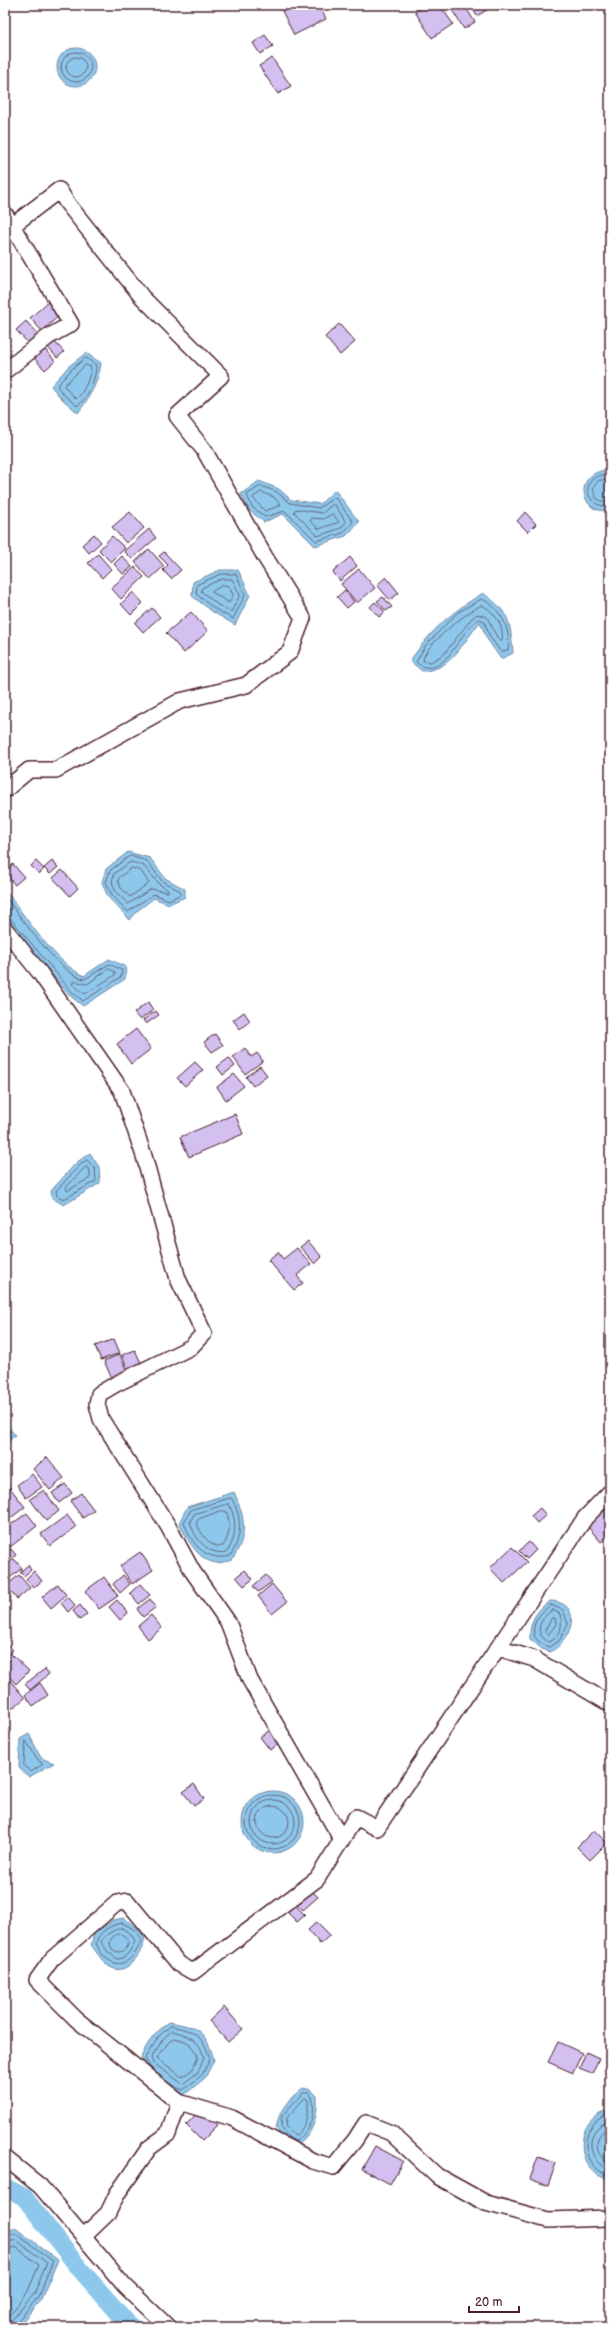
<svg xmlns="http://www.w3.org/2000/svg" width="615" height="2332" font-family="'Balsamiq Sans',sans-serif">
<rect width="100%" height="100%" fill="#fff"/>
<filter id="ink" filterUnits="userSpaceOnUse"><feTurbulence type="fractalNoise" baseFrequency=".025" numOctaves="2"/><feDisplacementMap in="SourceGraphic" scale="8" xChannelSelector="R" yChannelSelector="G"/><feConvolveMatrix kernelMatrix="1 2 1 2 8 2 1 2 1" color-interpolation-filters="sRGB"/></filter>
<g filter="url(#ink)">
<!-- water -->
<path fill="#8dc8ec" stroke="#72849f" d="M57 67a19 19 0 1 1 38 0a19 19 0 1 1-38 0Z
M 86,353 L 101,363 C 99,381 89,398 78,413 L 60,397 L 51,386 L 69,366 Z
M 605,470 L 610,471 L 610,509 C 585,519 569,476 605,470 Z
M 259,481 L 279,489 L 291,500 L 320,504 L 335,490 L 359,522 L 346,536 L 315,546 L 283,514 L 264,522 L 249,510 L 241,494 Z
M 220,570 L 238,570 L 250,595 L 235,625 L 213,612 L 192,596 L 193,582 Z
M 483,593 C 510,613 510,620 513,653 L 501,659 L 487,639 L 480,622 C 463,642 451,671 422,671 L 410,661 C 431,630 450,613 483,593 Z
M 128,852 L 150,858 L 165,878 L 185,889 L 185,897 L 169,904 L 154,898 L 137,911 L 130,920 L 108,897 L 102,882 L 106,869 Z
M 5,889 C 23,914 55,963 84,976 L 109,959 L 126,967 L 125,979 L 83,1006 L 69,995 L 5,918 Z
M 90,1153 L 99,1167 L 100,1183 L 64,1205 L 52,1198 L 51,1191 L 76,1163 Z
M 5,1423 L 15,1435 L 5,1445 Z
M 234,1492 C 246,1519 248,1535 232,1560 C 228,1561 221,1563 216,1563 C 197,1560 187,1538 179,1523 L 187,1507 Z
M 550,1601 C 584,1602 573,1640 550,1652 L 542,1649 L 530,1639 C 529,1622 536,1610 550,1601 Z
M 29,1734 L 41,1758 L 54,1763 L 29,1777 L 19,1768 L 20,1739 Z
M242 1822a31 31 0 1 1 62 0a31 31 0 1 1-62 0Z
M 124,1918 L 138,1929 L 145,1938 C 143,1951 128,1976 112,1968 C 103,1964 97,1952 91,1945 L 94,1934 L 113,1920 Z
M 169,2022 C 197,2027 206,2030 214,2060 L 205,2078 L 184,2095 C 167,2087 147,2075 141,2058 C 146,2043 157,2031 169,2022 Z
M 303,2088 L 311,2090 L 317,2096 C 318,2115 313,2138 295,2146 L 285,2141 L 276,2128 C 279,2110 288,2099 303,2088 Z
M 610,2111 L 610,2179 C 573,2175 573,2115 610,2111 Z
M 14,2227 L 58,2260 L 41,2299 L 18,2327 L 5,2327 L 5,2236 Z"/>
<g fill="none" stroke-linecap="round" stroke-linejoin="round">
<!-- shore -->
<path stroke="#656378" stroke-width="1" d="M61 67a15 15 0 1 1 30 0a15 15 0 1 1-30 0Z
M66 67a10 10 0 1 1 20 0a10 10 0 1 1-20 0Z
M 86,358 L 96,365 C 97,376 87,400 77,406 L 63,394 L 57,386 L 72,369 Z
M 86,365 L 91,367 C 91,375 83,395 76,399 L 64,386 Z
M 610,475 C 580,471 581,509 610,506
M 610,480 L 599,480 L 593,488 L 596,498 L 601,501 L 610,501
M 261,486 L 277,492 L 290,503 L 319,508 L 335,497 L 353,522 L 343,533 L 316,541 L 285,511 L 265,517 L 252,507 L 247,495 Z
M 261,492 L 274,497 L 281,505 L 265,511 L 253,498 Z
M 332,505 L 335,505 L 346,522 L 341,528 L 318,536 L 294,512 L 296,509 L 322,513 Z
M 333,514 L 339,522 L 319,529 L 310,521 L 312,518 L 323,519 Z
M 221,574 L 236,574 L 245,595 L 233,619 L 215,609 L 196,594 L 197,585 Z
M 222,579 L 232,579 L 240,595 L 231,612 L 218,605 L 201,591 L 202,588 Z
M 223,585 L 229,586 L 233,595 L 229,603 L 212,592 Z
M 482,599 C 501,608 511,629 508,650 L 501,652 L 490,637 L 484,621 L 479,619 C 460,628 444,685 416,662 L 425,646 L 457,613 Z
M 482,605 C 495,612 504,625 502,641 L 499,641 L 487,617 L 477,614 L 472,618 L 444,654 L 431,662 L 423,661 C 423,646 468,611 482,605 Z
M 130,856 L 147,861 L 162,881 L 180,891 L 181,894 L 169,900 L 153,894 L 128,912 L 112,895 L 106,882 L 110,871 Z
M 131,862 L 144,866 L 159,884 L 168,890 L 168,892 L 151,889 L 128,904 L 116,892 L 112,882 L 114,874 Z
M 132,868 L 141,871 L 149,883 L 130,897 L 121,888 L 118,881 L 119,878 Z
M 5,896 C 17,913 64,979 85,979 L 109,964 L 122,970 L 121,977 L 83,1001 L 72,992 L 10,918 L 5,916
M 109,969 L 115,972 L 115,975 L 85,994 L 72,984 L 74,981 L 87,984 Z
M 87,1160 L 95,1169 L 96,1181 L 64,1199 L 57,1196 L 56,1191 L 79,1166 Z
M 86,1167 L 90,1170 L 90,1178 L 67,1191 L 66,1188 Z
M 231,1498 C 243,1516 242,1539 230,1556 C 206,1562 191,1544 184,1522 L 191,1510 Z
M 229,1504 C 237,1520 237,1537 227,1552 C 208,1556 195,1539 190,1522 L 194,1514 Z
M 220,1511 L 226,1511 C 231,1522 230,1537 223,1546 C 210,1549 201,1533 196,1523 L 199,1519 Z
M 551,1605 L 563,1610 L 568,1624 L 559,1641 L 549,1647 C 524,1639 533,1616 551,1605 Z
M 553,1610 L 560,1614 C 563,1626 561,1637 549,1642 C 532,1634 540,1617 553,1610 Z
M 552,1618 L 555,1618 L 556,1624 L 548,1635 L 545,1631 Z
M 26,1741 L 38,1760 L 43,1764 L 31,1772 L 24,1766 Z
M246 1822a27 27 0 1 1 54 0a27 27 0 1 1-54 0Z
M251 1822a22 22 0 1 1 44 0a22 22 0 1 1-44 0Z
M257 1822a16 16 0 1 1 32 0a16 16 0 1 1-32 0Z
M 122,1923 C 128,1925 139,1932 141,1939 C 141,1942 139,1946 138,1948 C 125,1973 105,1965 96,1943 C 98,1932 112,1924 122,1923 Z
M 122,1928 L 132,1935 L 135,1941 C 132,1948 126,1960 117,1959 L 108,1952 L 101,1942 C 104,1935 115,1929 122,1928 Z
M110 1943a9 9 0 1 1 18 0a9 9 0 1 1-18 0Z
M 171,2026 C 194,2031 203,2035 210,2059 L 202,2075 L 183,2090 C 170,2086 150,2071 145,2058 L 159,2036 Z
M 172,2031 C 189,2035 200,2040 204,2058 L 198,2072 L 183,2084 L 153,2063 L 151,2058 L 163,2039 Z
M 174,2038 C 186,2040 194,2044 198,2057 L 193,2069 L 182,2077 L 157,2058 L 168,2043 Z
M 303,2093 L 309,2093 C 320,2105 309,2136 295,2141 L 288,2137 L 281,2127 L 282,2116 Z
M 305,2098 L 308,2100 C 309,2110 305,2132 295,2135 L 286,2126 L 287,2118 Z
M 610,2115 C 578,2119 578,2171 610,2175
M 610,2121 C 583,2127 586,2163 610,2170
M 610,2127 C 592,2135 593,2155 610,2164
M 5,2238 L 15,2233 L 53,2261 L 38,2297 L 16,2323 L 16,2327
M 5,2243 L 16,2240 L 47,2263 L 34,2294 L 12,2320 L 11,2327
M 5,2250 L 16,2247 L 39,2265 L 28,2291 L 5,2322"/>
<!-- canal -->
<path stroke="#8dc8ec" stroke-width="18" d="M 5,2187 L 24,2197 L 79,2268 L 131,2327"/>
</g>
<!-- building -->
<path fill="#d3bff0" stroke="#4a1f2b" d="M 279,5 L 319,5 L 326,19 L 294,35 Z
M 425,5 L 440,5 L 453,24 L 432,38 L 415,12 Z
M 460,5 L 464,5 L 475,22 L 464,29 L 452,10 Z
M 470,5 L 488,5 L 490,8 L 477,16 Z
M 265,35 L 273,46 L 260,54 L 253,43 Z
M 272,58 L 291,86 L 278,94 L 259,66 Z
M 49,301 L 61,314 L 42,331 L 30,318 Z
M 26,321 L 39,336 L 29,344 L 16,330 Z
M 339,324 L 355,342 L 340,355 L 325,337 Z
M 53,340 L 64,352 L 57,358 L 47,346 Z
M 44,348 L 55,361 L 45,370 L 34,358 Z
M 130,512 L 144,528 L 126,543 L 112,527 Z
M 525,512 L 536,524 L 528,532 L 517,521 Z
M 149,529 L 156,538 L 132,559 L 124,551 Z
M 94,534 L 101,542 L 89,553 L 82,545 Z
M 112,536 L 125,548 L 111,562 L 99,550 Z
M 149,549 L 164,566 L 150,579 L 135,562 Z
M 164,552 L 181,570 L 171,579 L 163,570 L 168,565 L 159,556 Z
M 98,554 L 111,569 L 102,578 L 88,563 Z
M 122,556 L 132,567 L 123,574 L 114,564 Z
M 350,557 L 357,566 L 340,581 L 333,572 Z
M 135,567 L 144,577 L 121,599 L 111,588 Z
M 359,569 L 375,588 L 357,603 L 341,584 Z
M 386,577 L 399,593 L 390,600 L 377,585 Z
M 345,590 L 354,602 L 347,608 L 337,597 Z
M 133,592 L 143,603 L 131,615 L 121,604 Z
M 383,597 L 392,607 L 386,611 L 377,601 Z
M 375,602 L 385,612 L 379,617 L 370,607 Z
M 152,608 L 160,617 L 143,632 L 135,623 Z
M 191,612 L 208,631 L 184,653 L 166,633 Z
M 36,861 L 44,869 L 39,874 L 31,866 Z
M 52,861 L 58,867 L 50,874 L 44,868 Z
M 13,864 L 24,877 L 15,885 L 5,873 Z
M 62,870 L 78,888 L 70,896 L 53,878 Z
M 148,1002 L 153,1010 L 140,1020 L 134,1013 Z
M 156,1011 L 159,1015 L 146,1024 L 143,1020 Z
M 244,1012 L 250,1021 L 240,1029 L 233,1020 Z
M 136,1029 L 151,1049 L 131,1064 L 117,1044 Z
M 215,1034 L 223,1045 L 212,1052 L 204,1042 Z
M 245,1048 L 251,1057 L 257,1053 L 263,1061 L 245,1074 L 233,1057 Z
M 229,1058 L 235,1066 L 223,1075 L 217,1067 Z
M 195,1062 L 203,1070 L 185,1086 L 177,1078 Z
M 260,1066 L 267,1075 L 253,1086 L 246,1077 Z
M 234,1074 L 244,1086 L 226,1100 L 217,1087 Z
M 235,1114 L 243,1134 L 189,1157 L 180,1137 Z
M 308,1241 L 322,1257 L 315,1264 L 300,1247 Z
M 297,1248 L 311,1264 L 297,1276 L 303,1283 L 294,1290 L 268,1260 L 278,1252 L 283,1259 Z
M 114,1339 L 120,1353 L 101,1360 L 95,1346 Z
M 135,1350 L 141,1363 L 127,1368 L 122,1355 Z
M 120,1354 L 127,1372 L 112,1379 L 104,1361 Z
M 47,1457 L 64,1478 L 50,1490 L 33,1469 Z
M 32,1474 L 42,1487 L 26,1498 L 17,1485 Z
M 7,1484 L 25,1507 L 8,1520 L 5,1515 L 5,1486 Z
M 65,1484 L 72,1493 L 59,1503 L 52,1493 Z
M 44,1490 L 59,1511 L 46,1521 L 30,1499 Z
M 81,1493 L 94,1510 L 83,1518 L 70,1501 Z
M 610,1505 L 610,1534 L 601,1542 L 587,1526 Z
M 540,1508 L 546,1515 L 537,1523 L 531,1516 Z
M 27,1513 L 37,1526 L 5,1551 L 5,1529 Z
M 67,1515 L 76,1527 L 50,1546 L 41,1534 Z
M 5,1519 L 9,1524 L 5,1527 Z
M 529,1542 L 536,1550 L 527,1559 L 519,1551 Z
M 512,1547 L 527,1562 L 504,1583 L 490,1568 Z
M 11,1549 L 16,1555 L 5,1564 L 5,1553 Z
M 140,1552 L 153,1570 L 132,1584 L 120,1566 Z
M 14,1559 L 22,1568 L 5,1582 L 5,1566 Z
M 28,1565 L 31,1570 L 24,1576 L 20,1572 Z
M 245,1570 L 253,1579 L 244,1586 L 236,1577 Z
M 34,1571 L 42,1581 L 33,1588 L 26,1579 Z
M 19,1575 L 30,1588 L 17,1599 L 6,1586 Z
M 123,1575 L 130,1584 L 120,1593 L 113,1584 Z
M 266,1575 L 272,1582 L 258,1592 L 253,1586 Z
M 104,1577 L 118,1596 L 99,1609 L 85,1591 Z
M 58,1584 L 66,1595 L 51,1608 L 42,1597 Z
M 140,1584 L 150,1595 L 139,1604 L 130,1593 Z
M 272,1584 L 287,1602 L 272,1614 L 258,1596 Z
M 5,1590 L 11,1598 L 5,1603 Z
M 68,1597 L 75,1605 L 68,1612 L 61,1603 Z
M 150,1599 L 156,1607 L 143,1617 L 137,1609 Z
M 117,1600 L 128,1613 L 120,1620 L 109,1607 Z
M 80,1605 L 87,1614 L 80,1620 L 73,1611 Z
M 151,1615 L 162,1628 L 148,1639 L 138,1626 Z
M 5,1642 L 13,1650 L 5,1657 Z
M 11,1654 L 29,1671 L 16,1684 L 5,1672 L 5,1660 Z
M 45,1669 L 49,1674 L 30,1690 L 25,1684 Z
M 7,1677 L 25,1698 L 8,1712 L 5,1709 L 5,1679 Z
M 40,1683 L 48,1695 L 33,1706 L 25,1695 Z
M 270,1730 L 280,1743 L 270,1750 L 260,1737 Z
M 194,1784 L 204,1799 L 194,1806 L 183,1792 Z
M 594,1830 L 607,1843 L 590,1860 L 577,1847 Z
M 310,1889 L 318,1897 L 303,1910 L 295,1902 Z
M 292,1902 L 305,1915 L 297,1922 L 284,1909 Z
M 317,1922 L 330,1935 L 320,1944 L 308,1930 Z
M 224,2007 L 243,2029 L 228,2042 L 209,2021 Z
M 558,2042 L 582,2053 L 573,2073 L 548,2062 Z
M 586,2052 L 599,2058 L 592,2074 L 579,2069 Z
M 201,2109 L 218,2125 L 202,2141 L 186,2125 Z
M 375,2146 L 403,2161 L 390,2184 L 362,2169 Z
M 538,2157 L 556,2163 L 548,2186 L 530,2179 Z"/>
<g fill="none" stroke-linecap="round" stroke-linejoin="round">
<!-- minor casing -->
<g stroke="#4a1f2b" stroke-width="18">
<path id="minor" d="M 5,214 L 71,324 L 48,337 L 5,371
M 5,790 L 29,770 L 56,770 L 180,701 L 246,685 L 290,652 L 303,618 L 265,557 L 204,450 L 177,416 L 221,376 L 142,297 L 67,203 L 59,190 L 12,226
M 5,929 L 40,973 L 122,1091 L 144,1156 L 178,1279 L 204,1333 L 191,1347 L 116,1384 L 99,1394 L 97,1404 L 101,1419 L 168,1526 L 193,1572 L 228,1622 L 250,1680 L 342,1840
M 610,1492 L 585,1518 L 377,1828 L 356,1817 L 317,1879 L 193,1972 L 179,1964 L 127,1901 L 117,1903 L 52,1959 L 37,1980 L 76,2019 L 179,2102 L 232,2118 L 313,2161 L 333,2167 L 355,2140 L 366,2123 L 391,2133 L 437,2176 L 486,2203 L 548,2220 L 610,2218
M 498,1648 L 534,1659 L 610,1704
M 5,2158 L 40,2186 L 125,2286 L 168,2327
M 84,2236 L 108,2213 L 117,2194 L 149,2148 L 168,2134 L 179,2102"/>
</g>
<!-- minor -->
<use href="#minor" stroke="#fff" stroke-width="15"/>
</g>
</g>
<!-- margin -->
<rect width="615" height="2332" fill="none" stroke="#fff" stroke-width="20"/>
<rect x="10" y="10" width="595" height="2312" fill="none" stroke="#4a1f2b" stroke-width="1.5" filter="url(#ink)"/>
<!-- scale -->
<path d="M469 2306v6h50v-6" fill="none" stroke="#4a1f2b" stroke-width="2"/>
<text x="475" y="2306" font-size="12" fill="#4a1f2b" stroke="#ffffff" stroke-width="3" paint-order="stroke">20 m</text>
</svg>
